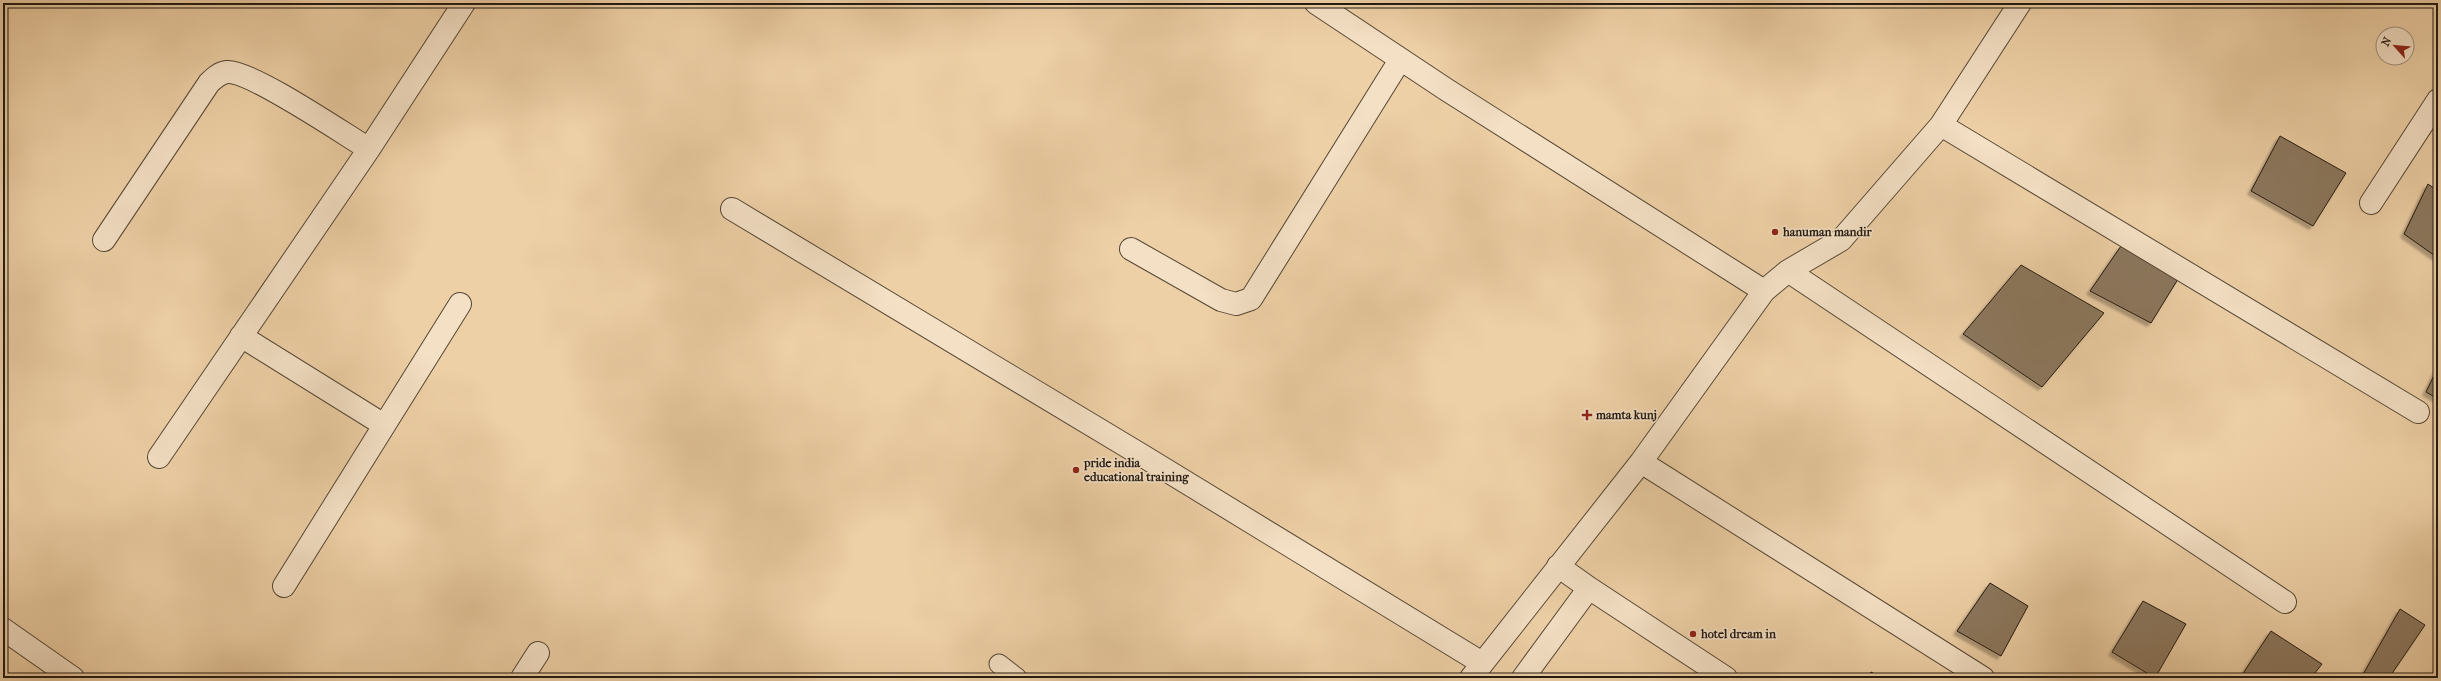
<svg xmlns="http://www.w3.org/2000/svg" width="2441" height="681" font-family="'IM FELL French Canon',serif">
<defs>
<filter id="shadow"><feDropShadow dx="-3.5" dy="3.5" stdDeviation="1" flood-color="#0004"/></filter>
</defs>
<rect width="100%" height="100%" fill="#eed0a6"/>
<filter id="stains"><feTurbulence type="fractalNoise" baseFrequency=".005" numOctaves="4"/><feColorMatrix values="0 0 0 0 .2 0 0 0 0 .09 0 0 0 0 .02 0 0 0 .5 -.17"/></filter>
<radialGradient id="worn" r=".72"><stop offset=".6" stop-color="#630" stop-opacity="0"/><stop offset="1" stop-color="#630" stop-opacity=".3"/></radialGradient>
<!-- building -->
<path fill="#8c785e" stroke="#221911" filter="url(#shadow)" d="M 2280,136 L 2346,173 L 2313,226 L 2251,191 Z
M 2428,184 L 2438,191 L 2438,258 L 2404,234 Z
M 2121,246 L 2183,271 L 2151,323 L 2090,291 Z
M 2021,265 L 2104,313 L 2042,387 L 1963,334 Z
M 2438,367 L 2438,399 L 2426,392 Z
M 1990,583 L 2028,606 L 2001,656 L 1957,631 Z
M 2143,601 L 2186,624 L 2155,678 L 2112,652 Z
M 2400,609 L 2425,625 L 2389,678 L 2361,678 Z
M 2271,631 L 2322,664 L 2311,678 L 2240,678 Z
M 1871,672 L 1882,678 L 1867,678 Z"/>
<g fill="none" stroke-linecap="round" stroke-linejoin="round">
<!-- service casing -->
<g stroke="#554736" stroke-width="21">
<path id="service" d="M 999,664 L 1017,678"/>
</g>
<!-- minor casing -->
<g stroke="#554736" stroke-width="24">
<path id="minor" d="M 1316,3 L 1447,90 L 1764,291
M 1941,125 L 2418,412
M 2371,203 L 2438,100
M 732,209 L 1143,456 L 1482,663
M 104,240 L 209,83 C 214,78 219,73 227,72 C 250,70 344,134 369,149
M 1131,249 L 1221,300 L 1236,304 L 1251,299 L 1400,60
M 1788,271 L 2285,602
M 241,336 L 384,425
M 159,457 L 369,149 L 464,3
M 1641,462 L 1983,678
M 1558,566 L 1589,588 L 1726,678
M 284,586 L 460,304
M 3,629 L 73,678
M 522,678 L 538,653
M 1471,678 L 1641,462 L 1764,291 L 1788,271 L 1841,240 L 1941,125 L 2020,3
M 1523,678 L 1589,588"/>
</g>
<!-- service -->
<use href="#service" stroke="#f4e0c5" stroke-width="19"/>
<!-- minor -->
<use href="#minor" stroke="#f4e0c5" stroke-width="22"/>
</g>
<!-- markers -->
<g fill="#8f2418" stroke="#f4e0c5" stroke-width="1.5">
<circle cx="1775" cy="232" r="4"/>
<path d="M1585 409h4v4h4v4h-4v4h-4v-4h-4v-4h4z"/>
<circle cx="1076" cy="470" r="4"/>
<circle cx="1693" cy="634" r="4"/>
</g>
<g text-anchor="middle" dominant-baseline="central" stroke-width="3" stroke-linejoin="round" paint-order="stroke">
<!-- poi labels -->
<g font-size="12" font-weight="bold" fill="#221911" stroke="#f4e0c5" text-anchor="start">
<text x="1783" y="232">hanuman mandir</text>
<text x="1596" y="415">mamta kunj</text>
<text x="1084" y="463">pride india<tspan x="1084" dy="14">educational training</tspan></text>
<text x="1701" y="634">hotel dream in</text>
</g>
</g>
<!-- margin -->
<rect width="2441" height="681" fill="none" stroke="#eed0a6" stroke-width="16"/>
<rect x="4" y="4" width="2433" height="673" fill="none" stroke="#221911" stroke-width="2"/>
<rect x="8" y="8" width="2425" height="665" fill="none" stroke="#221911"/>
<!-- north arrow -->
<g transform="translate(2395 46) rotate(297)"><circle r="19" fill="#f4e0c5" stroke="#a0907d"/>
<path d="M0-3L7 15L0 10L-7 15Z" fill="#8f2418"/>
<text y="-6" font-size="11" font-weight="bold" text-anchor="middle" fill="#221911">N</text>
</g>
<rect width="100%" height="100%" filter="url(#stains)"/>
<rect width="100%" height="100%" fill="url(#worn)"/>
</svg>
